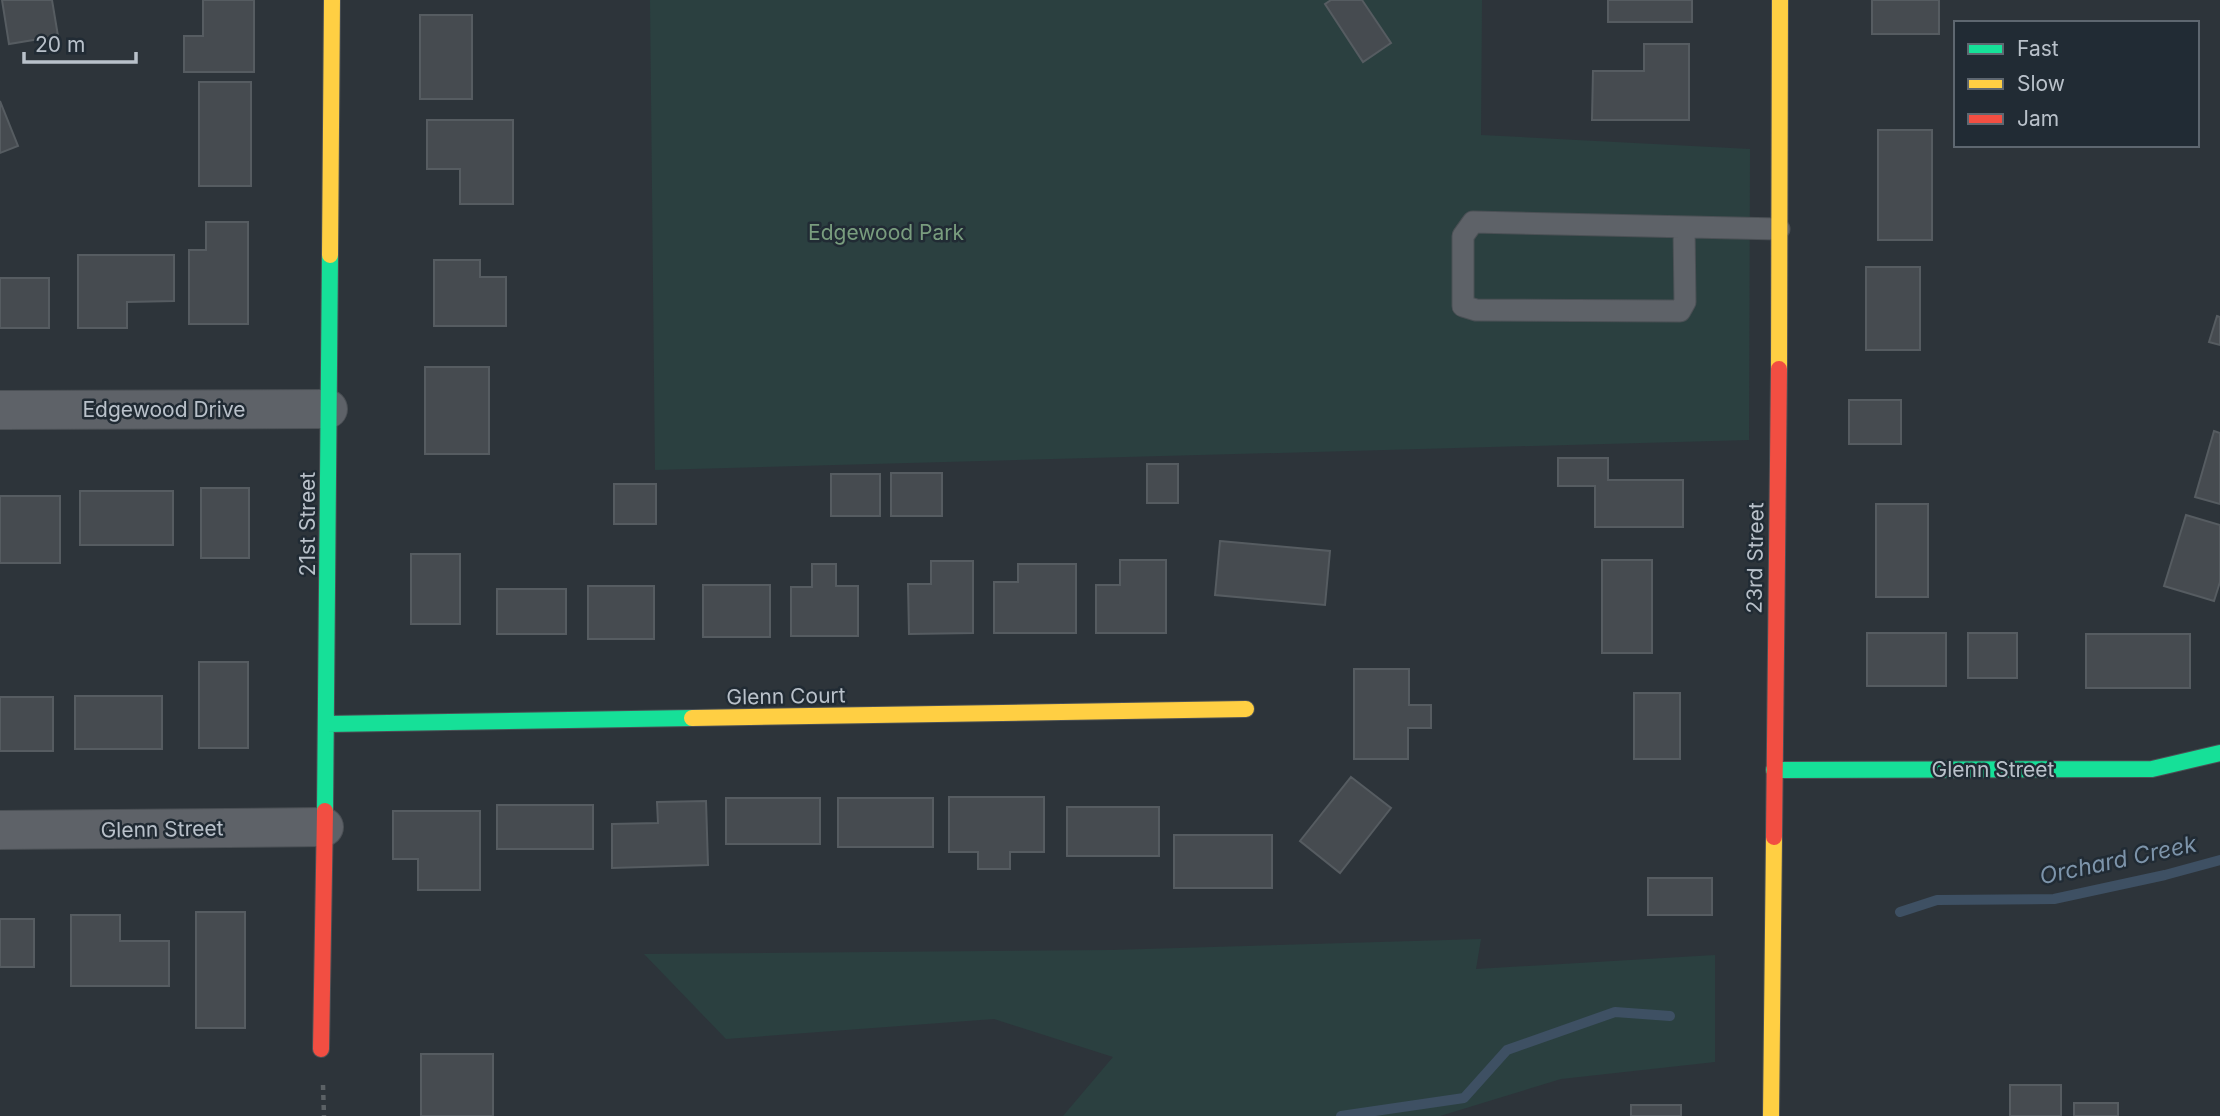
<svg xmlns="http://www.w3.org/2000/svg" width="2220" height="1116" font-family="Inter,sans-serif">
<rect width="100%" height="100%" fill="#2d343a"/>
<!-- green -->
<path fill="#2b4040" d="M 650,0 L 1482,0 L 1481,135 L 1750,149 L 1749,440 L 655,470 Z
M 1481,939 L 1476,969 L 1715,955 L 1715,1062 L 1561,1079 L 1440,1116 L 1063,1116 L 1113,1057 L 994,1019 L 726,1039 L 644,954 L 1111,950 Z"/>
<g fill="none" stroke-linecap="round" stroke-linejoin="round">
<!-- stream -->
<path stroke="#3e5063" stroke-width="10" d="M 1900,912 L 1937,900 L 2054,899 L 2165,875 L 2220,860
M 1341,1116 L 1464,1098 L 1507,1050 L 1615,1012 L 1670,1016"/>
</g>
<!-- building -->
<path fill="#464b50" stroke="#565c61" stroke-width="2" d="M 2,0 L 52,0 L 58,36 L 9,44 Z
M 203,0 L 254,0 L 254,72 L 184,72 L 184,36 L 203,36 Z
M 1331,0 L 1362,0 L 1391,43 L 1363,62 L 1325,4 Z
M 1608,0 L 1692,0 L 1692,22 L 1608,22 Z
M 1872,0 L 1939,0 L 1939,34 L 1872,34 Z
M 420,15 L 472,15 L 472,99 L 420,99 Z
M 1644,44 L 1689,44 L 1689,120 L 1592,120 L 1593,71 L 1644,71 Z
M 199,82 L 251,82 L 251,186 L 199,186 Z
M 0,101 L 18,146 L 0,153 Z
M 427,120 L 513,120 L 513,204 L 460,204 L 460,169 L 427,169 Z
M 1878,130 L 1932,130 L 1932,240 L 1878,240 Z
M 206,222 L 248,222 L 248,324 L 189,324 L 189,250 L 206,250 Z
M 78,255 L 174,255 L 174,301 L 127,302 L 127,328 L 78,328 Z
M 434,260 L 480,260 L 480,277 L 506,277 L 506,326 L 434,326 Z
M 1866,267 L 1920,267 L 1920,350 L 1866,350 Z
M 0,278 L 49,278 L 49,328 L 0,328 Z
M 2217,316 L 2220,317 L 2220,345 L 2209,342 Z
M 425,367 L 489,367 L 489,454 L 425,454 Z
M 1849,400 L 1901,400 L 1901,444 L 1849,444 Z
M 2214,431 L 2220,433 L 2220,504 L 2195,497 Z
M 1558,458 L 1608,458 L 1608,480 L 1683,480 L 1683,527 L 1595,527 L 1595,486 L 1558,486 Z
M 1147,464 L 1178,464 L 1178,503 L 1147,503 Z
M 891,473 L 942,473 L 942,516 L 891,516 Z
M 831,474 L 880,474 L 880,516 L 831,516 Z
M 614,484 L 656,484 L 656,524 L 614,524 Z
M 201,488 L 249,488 L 249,558 L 201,558 Z
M 80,491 L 173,491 L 173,545 L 80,545 Z
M 0,496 L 60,496 L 60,563 L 0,563 Z
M 1876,504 L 1928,504 L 1928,597 L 1876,597 Z
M 2186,515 L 2220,525 L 2220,582 L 2214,601 L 2164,586 Z
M 1220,541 L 1330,551 L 1325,605 L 1215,595 Z
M 411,554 L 460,554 L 460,624 L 411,624 Z
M 1120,560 L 1166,560 L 1166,633 L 1096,633 L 1096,585 L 1120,585 Z
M 1602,560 L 1652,560 L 1652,653 L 1602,653 Z
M 931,561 L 973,561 L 973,633 L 909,634 L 908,584 L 931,584 Z
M 812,564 L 836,564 L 836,586 L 858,586 L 858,636 L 791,636 L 791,587 L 812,587 Z
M 1018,564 L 1076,564 L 1076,633 L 994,633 L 994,582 L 1018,582 Z
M 703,585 L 770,585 L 770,637 L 703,637 Z
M 588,586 L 654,586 L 654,639 L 588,639 Z
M 497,589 L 566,589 L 566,634 L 497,634 Z
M 1867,633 L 1946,633 L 1946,686 L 1867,686 Z
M 1968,633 L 2017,633 L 2017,678 L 1968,678 Z
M 2086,634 L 2190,634 L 2190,688 L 2086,688 Z
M 199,662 L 248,662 L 248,748 L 199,748 Z
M 1354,669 L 1409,669 L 1409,705 L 1431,705 L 1431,728 L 1408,728 L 1408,759 L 1354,759 Z
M 1634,693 L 1680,693 L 1680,759 L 1634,759 Z
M 75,696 L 162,696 L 162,749 L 75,749 Z
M 0,697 L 53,697 L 53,751 L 0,751 Z
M 1351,777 L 1391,808 L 1340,873 L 1300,841 Z
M 949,797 L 1044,797 L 1044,852 L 1010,852 L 1010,869 L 978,869 L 978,852 L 949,852 Z
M 726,798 L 820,798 L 820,844 L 726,844 Z
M 838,798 L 933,798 L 933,847 L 838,847 Z
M 706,801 L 708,865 L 612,868 L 612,824 L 658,823 L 657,802 Z
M 497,805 L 593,805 L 593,849 L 497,849 Z
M 1067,807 L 1159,807 L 1159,856 L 1067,856 Z
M 393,811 L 480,811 L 480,890 L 418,890 L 418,859 L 393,859 Z
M 1174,835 L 1272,835 L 1272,888 L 1174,888 Z
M 1648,878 L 1712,878 L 1712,915 L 1648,915 Z
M 196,912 L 245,912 L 245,1028 L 196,1028 Z
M 71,915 L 120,915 L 120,941 L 169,941 L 169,986 L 71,986 Z
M 0,919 L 34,919 L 34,967 L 0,967 Z
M 421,1054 L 493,1054 L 493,1116 L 421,1116 Z
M 2010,1085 L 2061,1085 L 2061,1116 L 2010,1116 Z
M 2074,1103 L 2118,1103 L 2118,1116 L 2074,1116 Z
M 1631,1105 L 1681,1105 L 1681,1116 L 1631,1116 Z"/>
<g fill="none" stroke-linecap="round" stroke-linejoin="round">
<!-- lane casing -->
<g stroke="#4b5055" stroke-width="23">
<path id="lane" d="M 1684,227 L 1685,302 L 1680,311 L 1476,310 L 1463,306 L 1463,236 L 1473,222 L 1779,229"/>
</g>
<!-- street casing -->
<g stroke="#4b5055" stroke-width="40">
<path id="street" d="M 0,410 L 328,409
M 0,830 L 324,827"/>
</g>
<!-- fast casing -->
<g stroke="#4b5055" stroke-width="18">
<path id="fast" d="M 327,724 L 692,718
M 1774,770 L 2152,769 L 2220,753
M 325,811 L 330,255"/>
</g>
<!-- slow casing -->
<g stroke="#4b5055" stroke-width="18">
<path id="slow" d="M 330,255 L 332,0
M 1779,369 L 1780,0
M 692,718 L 1246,709
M 1771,1116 L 1774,837"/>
</g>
<!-- jam casing -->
<g stroke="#4b5055" stroke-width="18">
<path id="jam" d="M 1774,837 L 1779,369
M 321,1049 L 325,811"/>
</g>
<!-- path -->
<path stroke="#5b6165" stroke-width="4.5" stroke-dasharray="5 5" stroke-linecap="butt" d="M 323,1085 L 324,1116"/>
<!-- lane -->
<use href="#lane" stroke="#5e6268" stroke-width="21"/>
<!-- street -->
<use href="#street" stroke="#5e6268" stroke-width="38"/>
<!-- fast -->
<use href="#fast" stroke="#16e098" stroke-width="16"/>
<!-- slow -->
<use href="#slow" stroke="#ffcf43" stroke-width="16"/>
<!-- jam -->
<use href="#jam" stroke="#f24e42" stroke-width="16"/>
</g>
<g text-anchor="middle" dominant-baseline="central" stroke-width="5" stroke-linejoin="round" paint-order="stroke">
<!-- park labels -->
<g font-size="21" fill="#799d7e" stroke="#212b34">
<text x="886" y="232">Edgewood Park</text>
</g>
<!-- street labels -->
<g font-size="21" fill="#b9c1ca" stroke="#212b34">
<text x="164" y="409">Edgewood Drive</text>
<text transform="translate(307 524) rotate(-90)">21st Street</text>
<text transform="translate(1755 558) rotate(-89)">23rd Street</text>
<text transform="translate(786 696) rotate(-1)">Glenn Court</text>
<text x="1993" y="769">Glenn Street</text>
<text transform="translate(162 829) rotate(-1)">Glenn Street</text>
</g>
<!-- water labels -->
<g font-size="23" font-style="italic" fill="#7d94aa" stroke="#212b34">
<text transform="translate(2118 860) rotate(-12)">Orchard Creek</text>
</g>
</g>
<!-- legend -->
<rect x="1954" y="21" width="245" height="126" fill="#212b34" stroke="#5e6770" stroke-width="2"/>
<rect x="1968" y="44" width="35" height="10" fill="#16e098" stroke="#5e6770" stroke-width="2"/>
<text x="2017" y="56" font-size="21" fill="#b9c1ca">Fast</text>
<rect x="1968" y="79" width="35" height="10" fill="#ffcf43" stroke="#5e6770" stroke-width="2"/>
<text x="2017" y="91" font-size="21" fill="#b9c1ca">Slow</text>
<rect x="1968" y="114" width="35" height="10" fill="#f24e42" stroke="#5e6770" stroke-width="2"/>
<text x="2017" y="126" font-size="21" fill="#b9c1ca">Jam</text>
<!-- scale -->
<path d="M24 52v10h112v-10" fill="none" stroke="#b9c1ca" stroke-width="3.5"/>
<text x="35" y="52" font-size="21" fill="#b9c1ca" stroke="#212b34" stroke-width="5" paint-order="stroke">20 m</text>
</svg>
